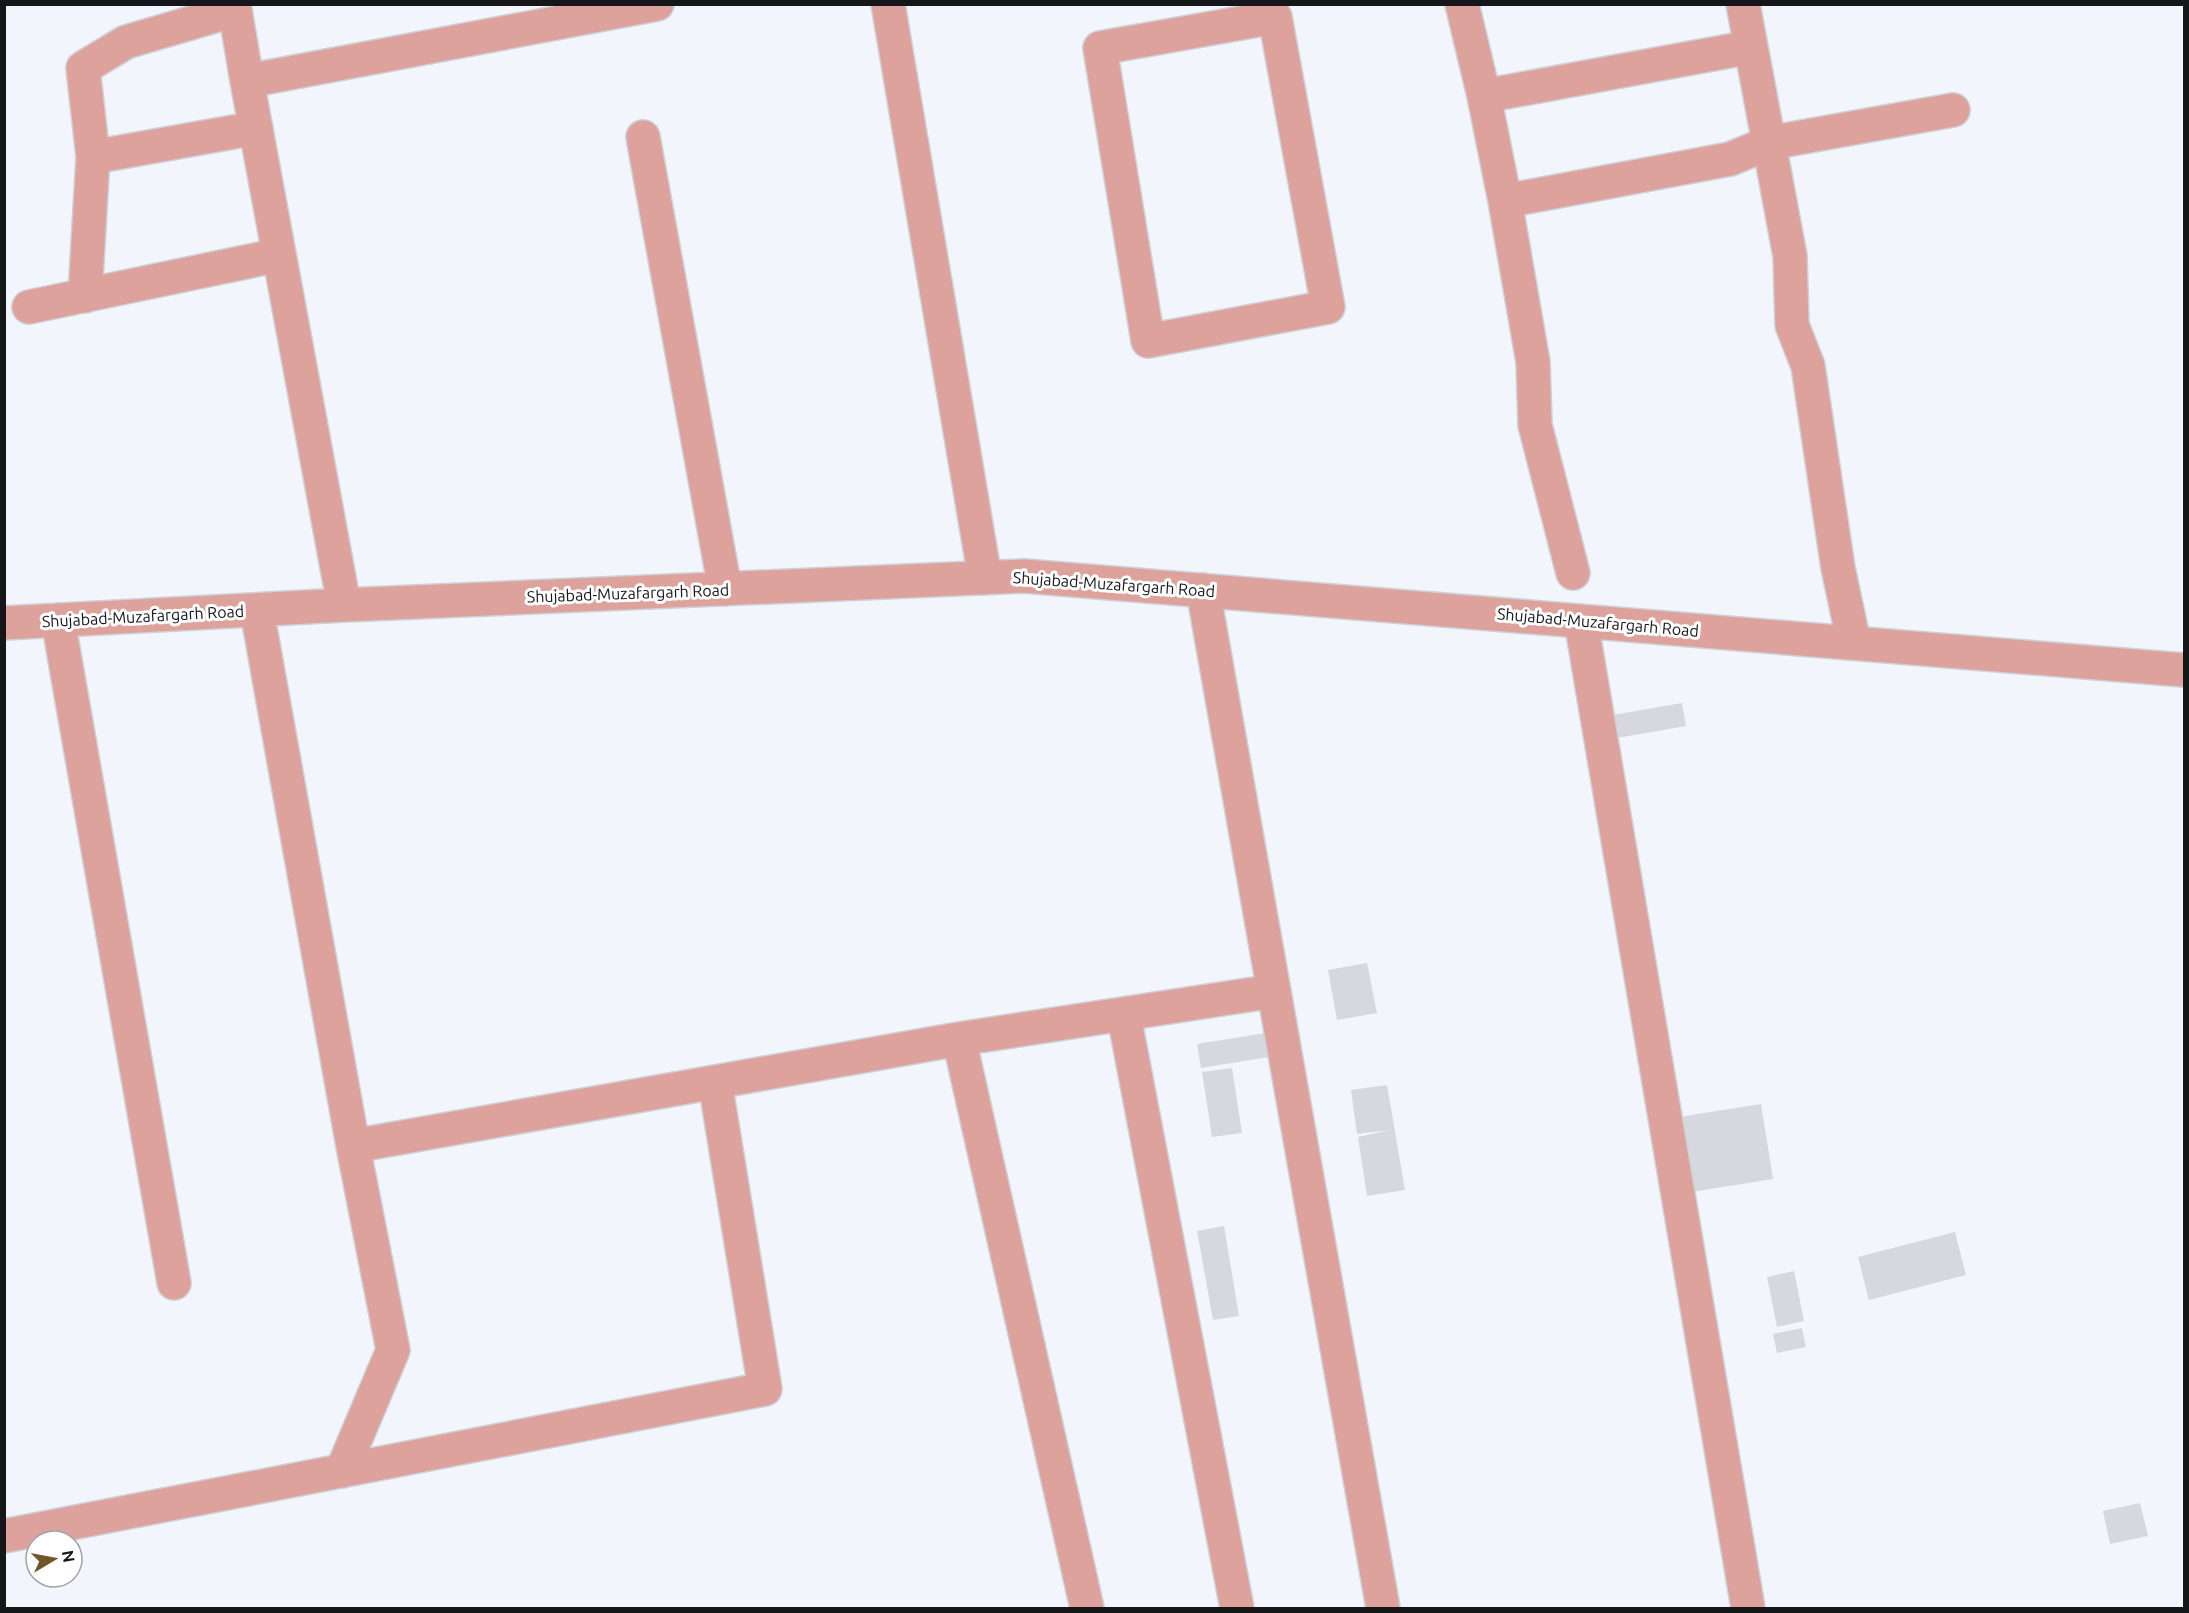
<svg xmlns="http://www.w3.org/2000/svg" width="2189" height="1613" font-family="Ubuntu,sans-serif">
<rect width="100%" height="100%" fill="#f2f5fc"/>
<!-- building -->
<path fill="#d7d7df" d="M 1682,703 L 1686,726 L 1617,738 L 1613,715 Z
M 1367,963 L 1377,1013 L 1337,1020 L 1328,970 Z
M 1272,1032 L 1275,1056 L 1201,1068 L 1197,1044 Z
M 1232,1068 L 1242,1133 L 1212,1137 L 1202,1072 Z
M 1387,1085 L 1405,1190 L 1367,1196 L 1358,1137 L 1390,1130 L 1357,1134 L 1351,1090 Z
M 1761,1104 L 1773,1179 L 1692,1192 L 1679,1117 Z
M 1224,1226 L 1239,1316 L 1213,1320 L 1197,1231 Z
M 1955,1232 L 1966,1275 L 1869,1300 L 1858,1257 Z
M 1794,1271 L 1804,1321 L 1777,1327 L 1767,1277 Z
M 1802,1328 L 1806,1347 L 1777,1353 L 1773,1334 Z
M 2140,1503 L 2148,1536 L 2110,1544 L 2103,1511 Z"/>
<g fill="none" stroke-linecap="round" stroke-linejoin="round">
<!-- minor casing -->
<g stroke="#cfd1d8" stroke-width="36">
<path id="minor" d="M 234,4 L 247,81
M 888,4 L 985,578
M 1462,4 L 1484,96
M 1743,4 L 1790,256 L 1792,325 L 1808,366 L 1838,568 L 1854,643
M 1275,17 L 1328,307 L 1148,341 L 1100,48 Z
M 643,137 L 725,589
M 93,157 L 83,68 L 126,42 L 235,10
M 1505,201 L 1484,96 L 1751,47
M 85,296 L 93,157 L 256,128
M 29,307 L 279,255
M 1573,573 L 1535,425 L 1533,362 L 1505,201 L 1730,159 L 1769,143 L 1953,110
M 1203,590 L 1383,1608
M 344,605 L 247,81 L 657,4
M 58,620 L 174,1283
M 1581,621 L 1748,1608
M 4,623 L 344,605 L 1024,576 L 2184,670
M 1124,1016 L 1237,1608
M 959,1039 L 1087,1608
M 715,1082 L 959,1039 L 1274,991
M 342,1471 L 393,1350 L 353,1146
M 4,1536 L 765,1389 L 715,1082 L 353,1146 L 257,611"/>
</g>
<!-- minor -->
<use href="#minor" stroke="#dda29b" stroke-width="33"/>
</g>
<g text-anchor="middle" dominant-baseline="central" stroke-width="6" stroke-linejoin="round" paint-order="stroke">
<!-- street labels -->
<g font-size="16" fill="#151619" stroke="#fff">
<text transform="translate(1114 584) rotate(4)">Shujabad-Muzafargarh Road</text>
<text transform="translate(628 593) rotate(-2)">Shujabad-Muzafargarh Road</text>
<text transform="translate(143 616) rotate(-3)">Shujabad-Muzafargarh Road</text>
<text transform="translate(1598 622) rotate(5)">Shujabad-Muzafargarh Road</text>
</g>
</g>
<!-- border -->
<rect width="2189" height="1613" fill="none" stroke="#151619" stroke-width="12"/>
<!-- north arrow -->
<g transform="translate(54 1559) rotate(80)"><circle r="28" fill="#ffffff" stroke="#a1a2a3" stroke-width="1.5"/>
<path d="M0-4.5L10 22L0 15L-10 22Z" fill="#705628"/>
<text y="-9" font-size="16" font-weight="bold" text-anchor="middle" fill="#151619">N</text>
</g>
</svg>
